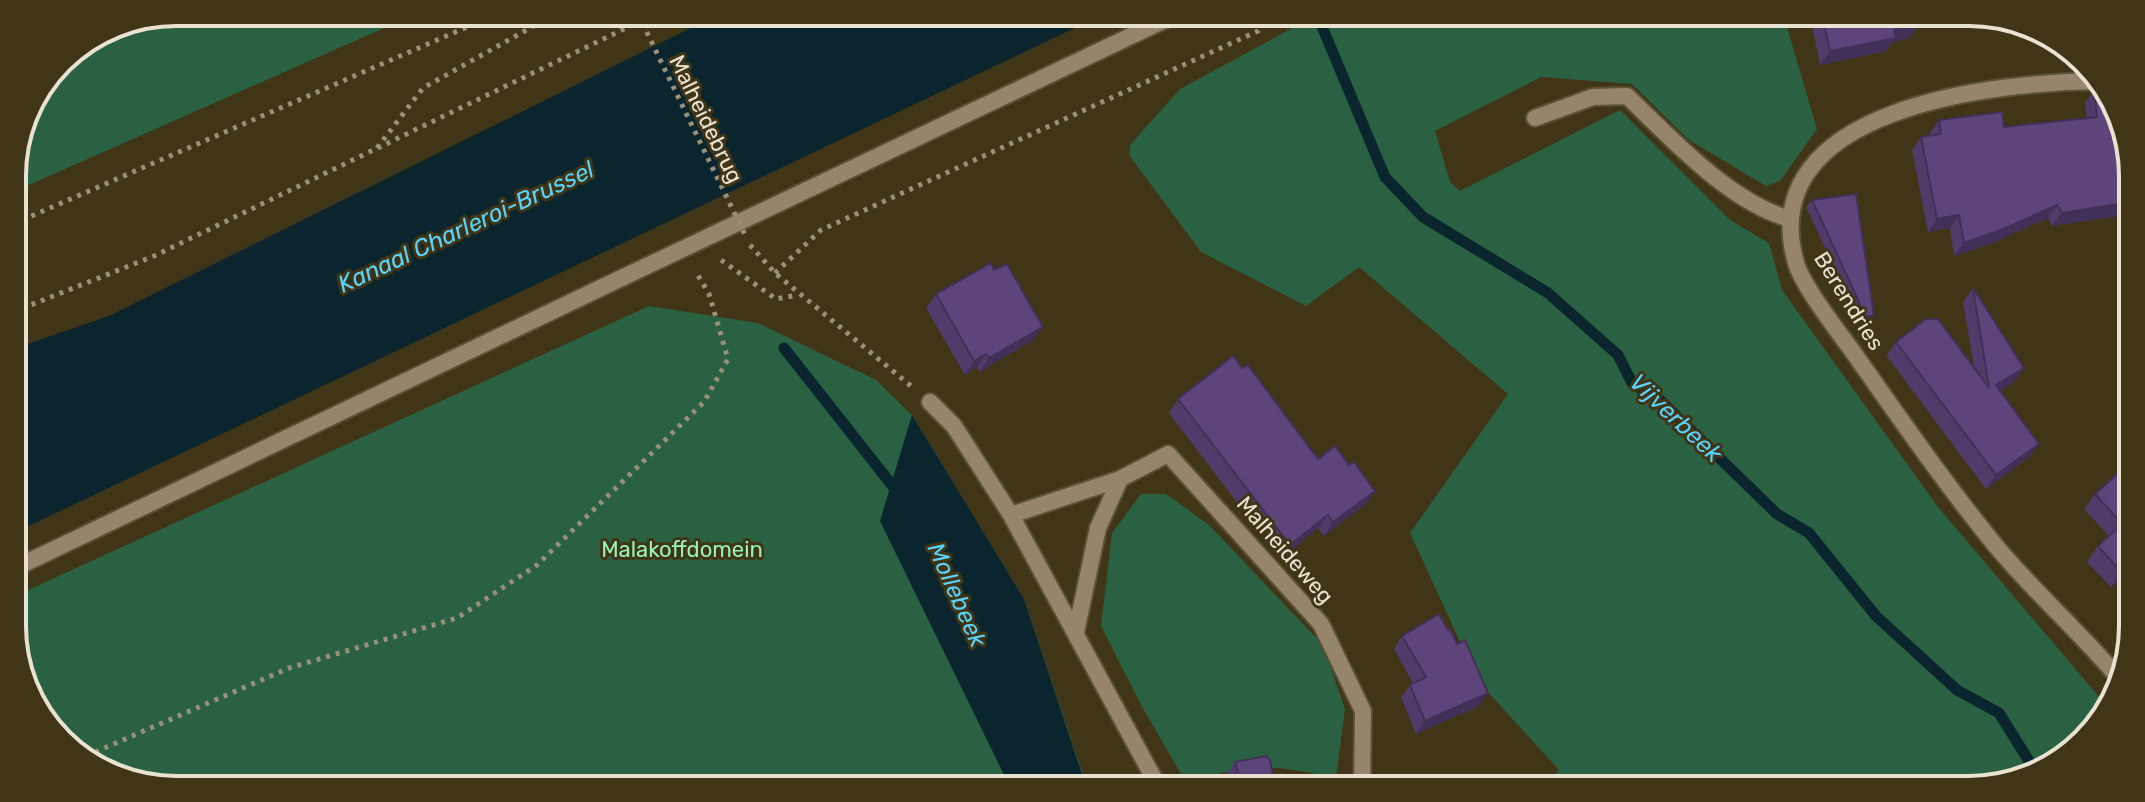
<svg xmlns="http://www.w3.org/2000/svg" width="2145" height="802" font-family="Rubik,sans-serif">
<rect width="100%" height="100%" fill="#403516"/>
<!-- green -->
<path fill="#2a6142" d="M 176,12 L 418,13 L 13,192 L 12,165 L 29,103 L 57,66 L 146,18 Z
M 1313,17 L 1785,20 L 1817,129 L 1780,181 L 1766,186 L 1689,140 L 1632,84 L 1541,77 L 1435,131 L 1450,182 L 1460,191 L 1620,110 L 1730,220 L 1769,243 L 1782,290 L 1938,507 L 2106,705 L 2068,756 L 1979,790 L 1542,788 L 1559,770 L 1478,681 L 1410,533 L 1508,394 L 1359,267 L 1306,306 L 1201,252 L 1129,155 L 1130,145 L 1180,89 Z
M 649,306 L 758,323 L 876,380 L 912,415 L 1024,599 L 1087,786 L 123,781 L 52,734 L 15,658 L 15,596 Z
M 1141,494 L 1166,494 L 1209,525 L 1323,645 L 1345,709 L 1336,778 C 1290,769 1269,763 1222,773 C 1207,776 1207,786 1188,786 L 1141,705 L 1101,626 L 1112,533 Z"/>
<!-- water -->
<path fill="#0a252e" d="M 717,15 L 1100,16 L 14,533 L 13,349 L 109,316 Z
M 146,18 L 57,66 C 79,38 112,25 146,18 Z
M 912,415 L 1024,599 L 1086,786 L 1009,785 L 880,521 Z"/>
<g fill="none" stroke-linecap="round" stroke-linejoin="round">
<!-- stream -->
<path stroke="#0a252e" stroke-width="11" d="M 1318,17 L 1385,177 L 1423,217 L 1548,293 L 1618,355 L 1632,383 L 1661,401 L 1777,514 L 1809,533 L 1876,616 L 1957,690 L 1999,713 L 2034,769
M 784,348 L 899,494"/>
<!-- lane casing -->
<g stroke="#5b5134" stroke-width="20">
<path id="lane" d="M 1535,118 L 1593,97 L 1627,96 C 1672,139 1729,202 1790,219
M 15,568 C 399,382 786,201 1171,17"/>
</g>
<!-- street casing -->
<g stroke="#5b5134" stroke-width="20">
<path id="street" d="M 2101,81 C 1999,82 1751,106 1796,263 C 1804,289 1842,336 1858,359 C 1901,420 1944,482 1991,540 C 2031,590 2081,632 2122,682
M 930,402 L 954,426 L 1011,515 L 1158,786
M 1011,515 L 1120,479 L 1168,454 L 1321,624 L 1363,711 L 1362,787
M 1076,632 L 1098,528 L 1120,479"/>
</g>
<!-- path -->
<path stroke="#999078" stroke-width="5" stroke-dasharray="4 6" stroke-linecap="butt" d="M 528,14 L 545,19
M 377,148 L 423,88 L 555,14
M 13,224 L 497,14
M 750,245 L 775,273 L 911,386
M 721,260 L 776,299 L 798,295
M 775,273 L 821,230 L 1258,31 L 1268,17
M 13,312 L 154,256 L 655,14
M 86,756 L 289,668 L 457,618 L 537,565 L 704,402 L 728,359 L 709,294 L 696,272"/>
<!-- lane -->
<use href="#lane" stroke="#97846c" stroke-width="16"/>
<!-- street -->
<use href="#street" stroke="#97846c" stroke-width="16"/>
<!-- path-bridge -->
<path stroke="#999078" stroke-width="5" stroke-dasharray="4 6" stroke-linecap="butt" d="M 638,14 L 746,237"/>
</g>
<!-- wall -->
<path fill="#503b6b" d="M 1811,20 L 1918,20 L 1910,38 L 1893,42 L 1886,51 L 1820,65 Z
M 2025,23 L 2045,37 L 2025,36 Z
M 2094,90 L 2132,154 L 2131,214 L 2052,226 L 2048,218 L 1992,243 L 1954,256 L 1950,228 L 1928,232 L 1912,150 L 1921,137 L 1930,136 L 1930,133 L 1939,120 L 2004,127 L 2087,118 L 2085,103 Z
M 1812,200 L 1874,315 L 1869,322 L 1861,325 L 1806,207 Z
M 994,270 L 1043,327 L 1033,340 L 979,372 L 977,367 L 965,375 L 926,308 L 936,294 Z
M 1973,288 L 2014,382 L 2000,391 L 2039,444 L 2029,457 L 1986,489 L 1886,355 L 1896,342 L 1974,367 L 1963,302 Z
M 1242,368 L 1318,459 L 1366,504 L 1324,536 L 1318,528 L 1280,559 L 1169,413 L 1178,399 Z
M 2127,465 L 2126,574 L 2111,587 L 2087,562 L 2098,546 L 2109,536 L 2084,509 L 2095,494 Z
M 1402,636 L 1479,706 L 1416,734 L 1401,697 L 1410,685 L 1413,683 L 1394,649 Z
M 1235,762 L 1275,786 L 1229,786 L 1226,775 Z"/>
<!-- shaded-wall -->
<path fill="#413057" d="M 1919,25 L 1910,38 L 1893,42 L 1886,51 L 1820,65 L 1830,51 L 1894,30 Z
M 2031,27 L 2045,37 L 2025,36 Z
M 2131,180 L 2131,192 L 2119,182 Z
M 2131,202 L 2131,214 L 2052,226 L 2062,213 Z
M 2057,205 L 2048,218 L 1992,243 L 1954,256 L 1964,243 Z
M 1959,215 L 1950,228 L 1928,232 L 1937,219 Z
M 1874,315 L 1869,322 L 1861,325 L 1866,317 Z
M 1043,327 L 1033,340 L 979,372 L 989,358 Z
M 986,354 L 977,367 L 965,375 L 974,361 Z
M 2024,368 L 2014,382 L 1986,399 L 1996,385 Z
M 2039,444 L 2029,457 L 1986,489 L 1996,475 Z
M 1375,491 L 1366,504 L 1324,536 L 1333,522 Z
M 1328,515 L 1318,528 L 1280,559 L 1290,545 Z
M 2126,568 L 2126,574 L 2111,587 L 2121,572 Z
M 1488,693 L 1479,706 L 1416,734 L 1425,721 Z"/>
<!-- building -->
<path fill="#5d457c" stroke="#413057" stroke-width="2" d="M 1823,20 L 1918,20 L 1919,25 L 1894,30 L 1896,38 L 1830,51 Z
M 2094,90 L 2105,90 L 2132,154 L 2131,180 L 2119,182 L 2131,190 L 2131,202 L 2062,213 L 2057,205 L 2001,230 L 1964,243 L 1959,215 L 1937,219 L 1921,137 L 1941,134 L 1939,120 L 2002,112 L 2004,127 L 2097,117 Z
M 1856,194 L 1874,315 L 1866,317 L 1812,200 Z
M 991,263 L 994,270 L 1007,264 L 1043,327 L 989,358 L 986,354 L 974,361 L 936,294 Z
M 1973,288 L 2024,368 L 1996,385 L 2039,444 L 1996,475 L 1896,342 L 1926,319 L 1938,319 L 1989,388 Z
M 1233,356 L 1242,368 L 1248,365 L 1318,459 L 1335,446 L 1349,465 L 1354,462 L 1375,491 L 1333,522 L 1328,515 L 1290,545 L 1178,399 Z
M 2127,465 L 2126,568 L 2121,572 L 2098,546 L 2122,524 L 2095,494 Z
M 1439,614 L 1448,630 L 1450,629 L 1457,644 L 1465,640 L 1488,693 L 1425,721 L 1410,685 L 1426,677 L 1402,636 Z
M 1266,756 L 1270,760 L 1275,786 L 1242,786 L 1235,762 Z"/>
<g text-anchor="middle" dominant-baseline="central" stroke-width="6" stroke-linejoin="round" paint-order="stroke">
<!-- street labels -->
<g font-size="22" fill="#e9e2d1" stroke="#403516">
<text transform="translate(706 119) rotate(64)">Malheidebrug</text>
<text transform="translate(1849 301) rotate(58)">Berendries</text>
<text transform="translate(1285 550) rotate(49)">Malheideweg</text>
</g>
<!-- park labels -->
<g font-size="22" fill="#93f4ba" stroke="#403516">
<text x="682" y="549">Malakoffdomein</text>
</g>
<!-- water labels -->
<g font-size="24" font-style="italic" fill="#58d4fc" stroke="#403516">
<text transform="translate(466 227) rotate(-25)">Kanaal Charleroi-Brussel</text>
<text transform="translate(1676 418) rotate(43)">Vijverbeek</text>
<text transform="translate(957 595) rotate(66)">Mollebeek</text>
</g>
</g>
<!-- crop -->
<path d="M0 0H2145V802H0ZM176 26H1969A150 150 0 0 1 2119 176V626A150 150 0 0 1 1969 776H176A150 150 0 0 1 26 626V176A150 150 0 0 1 176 26Z" fill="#403516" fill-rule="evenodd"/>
<path fill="none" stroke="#e9e2d1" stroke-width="4" d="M176 26H1969A150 150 0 0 1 2119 176V626A150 150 0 0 1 1969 776H176A150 150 0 0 1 26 626V176A150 150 0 0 1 176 26Z"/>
</svg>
